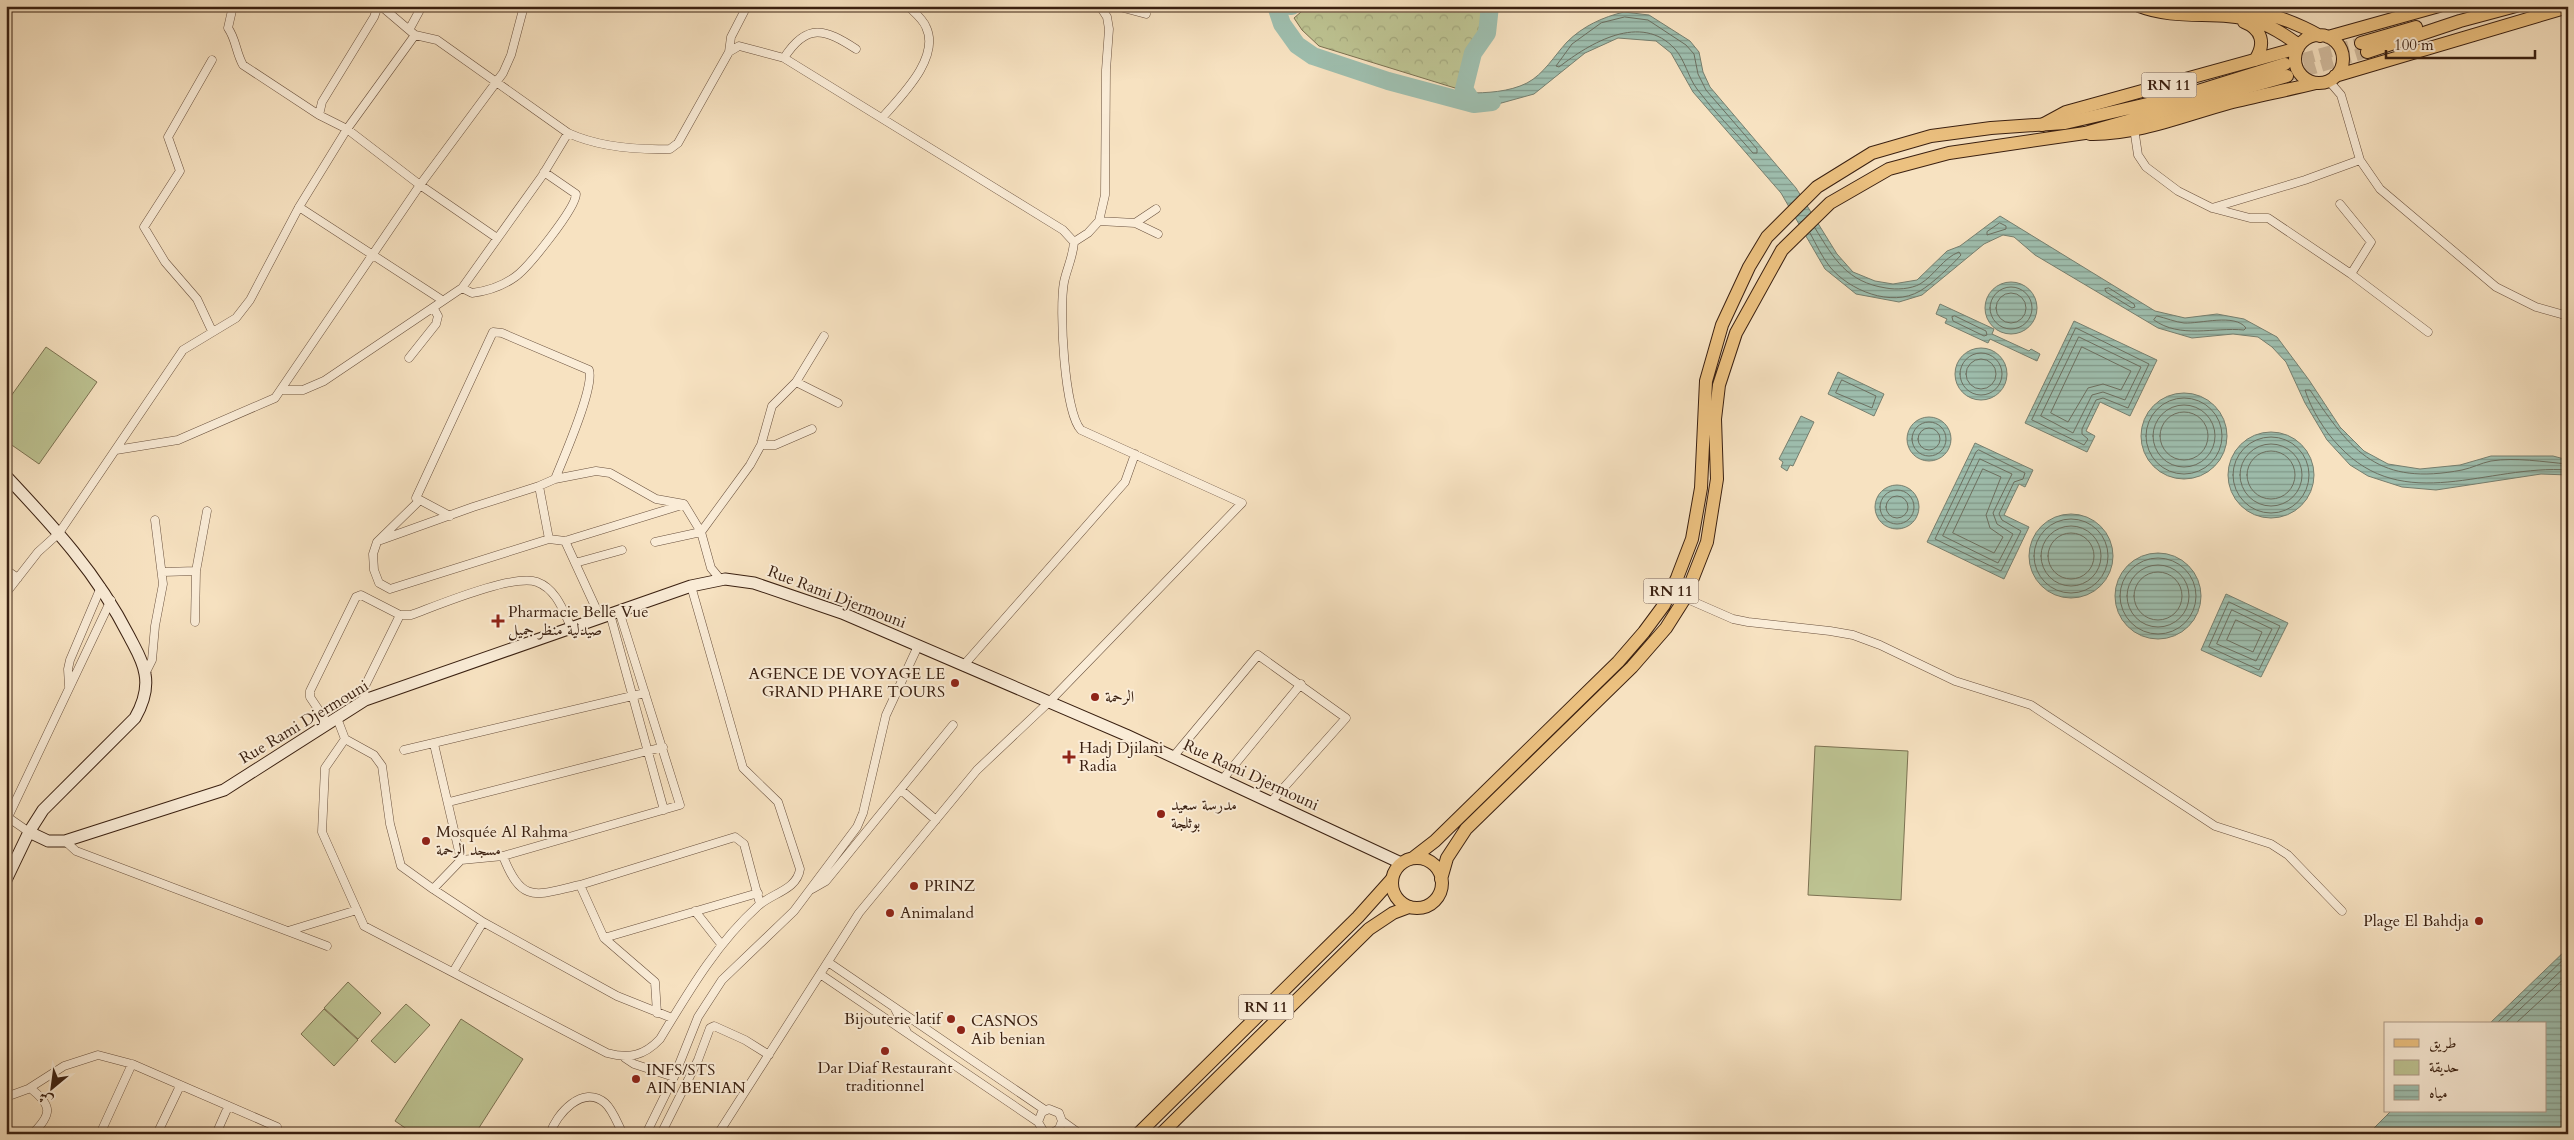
<svg xmlns="http://www.w3.org/2000/svg" width="2574" height="1140" font-family="Cardo,Amiri,serif">
<defs>
<pattern id="forest-crowns" width="20" height="18" patternUnits="userSpaceOnUse" patternTransform="scale(1.25)"><rect width="20" height="18" fill="#bdc392"/><path d="M2 6a3 3 0 1 1 6 0M12 15a3 3 0 1 1 6 0" fill="none" stroke="#a3a77d"/></pattern>
<pattern id="water-rules" width="6" height="5" patternUnits="userSpaceOnUse" patternTransform="scale(1.25)"><rect width="6" height="5" fill="#9ebeae"/><path d="M0 2.5h6" fill="none" stroke="#829a8c"/></pattern>
</defs>
<rect width="100%" height="100%" fill="#f7e2c1"/>
<filter id="stains"><feTurbulence type="fractalNoise" baseFrequency=".004" numOctaves="4"/><feColorMatrix values="0 0 0 0 .2 0 0 0 0 .09 0 0 0 0 .02 0 0 0 .5 -.17"/></filter>
<radialGradient id="worn" r=".72"><stop offset=".6" stop-color="#630" stop-opacity="0"/><stop offset="1" stop-color="#630" stop-opacity=".3"/></radialGradient>
<!-- forest -->
<path fill="url(#forest-crowns)" stroke="#7c7252" d="M 1308,6 L 1484,6 L 1483,31 L 1469,55 L 1460,87 L 1455,88 L 1319,46 L 1302,30 L 1294,18 Z"/>
<!-- park -->
<path fill="#bdc392" stroke="#7c7252" d="M 46,347 L 97,382 L 39,464 L 6,441 L 6,403 Z
M 1815,746 L 1908,751 L 1901,900 L 1808,895 Z
M 348,982 L 381,1013 L 358,1039 L 324,1008 Z
M 406,1004 L 430,1025 L 395,1063 L 371,1041 Z
M 324,1009 L 358,1040 L 334,1066 L 301,1034 Z
M 461,1019 L 523,1059 L 475,1134 L 414,1134 L 395,1121 Z"/>
<!-- water -->
<path fill="url(#water-rules)" stroke="#767f6f" d="M 1624,12 L 1649,15 L 1690,41 L 1699,52 L 1703,72 L 1710,87 L 1796,188 L 1837,254 L 1853,272 L 1875,281 L 1893,284 L 1917,280 L 1947,251 L 1960,246 L 2000,216 L 2155,311 L 2185,318 L 2217,314 L 2244,319 L 2277,337 L 2309,380 L 2340,427 L 2364,451 L 2388,464 L 2420,469 L 2460,465 L 2491,456 L 2553,456 L 2568,460 L 2568,475 L 2541,474 L 2436,490 L 2402,487 L 2368,476 L 2350,465 L 2327,440 L 2305,403 L 2286,362 L 2272,347 L 2258,337 L 2233,334 L 2192,338 L 2158,328 L 2035,255 L 2014,237 L 2003,235 L 1984,244 L 1922,295 L 1899,302 L 1856,294 L 1825,269 L 1781,193 L 1693,92 L 1671,53 L 1656,41 L 1618,38 L 1585,53 L 1534,94 L 1487,107 L 1474,104 L 1467,93 C 1487,93 1509,92 1527,83 C 1544,74 1554,56 1567,42 C 1583,26 1603,17 1624,12 Z
M1985 308a26 26 0 1 1 52 0a26 26 0 1 1-52 0Z
M 1940,304 L 1994,329 L 1992,334 L 2029,351 L 2031,349 L 2040,354 L 2037,361 L 1990,339 L 1988,343 L 1945,323 L 1947,319 L 1936,314 Z
M 2074,321 L 2157,360 L 2130,416 L 2100,402 L 2086,431 L 2095,436 L 2087,452 L 2025,423 Z
M1955 374a26 26 0 1 1 52 0a26 26 0 1 1-52 0Z
M 1838,372 L 1884,394 L 1874,416 L 1828,394 Z
M2141 436a43 43 0 1 1 86 0a43 43 0 1 1-86 0Z
M 1801,416 L 1814,422 L 1793,466 L 1790,465 L 1787,471 L 1781,467 L 1783,462 L 1779,459 Z
M1907 439a22 22 0 1 1 44 0a22 22 0 1 1-44 0Z
M2228 475a43 43 0 1 1 86 0a43 43 0 1 1-86 0Z
M 1975,443 L 2033,470 L 2025,487 L 2019,484 L 2004,515 L 2029,527 L 2004,579 L 1927,542 Z
M1875 507a22 22 0 1 1 44 0a22 22 0 1 1-44 0Z
M2029 556a42 42 0 1 1 84 0a42 42 0 1 1-84 0Z
M2115 596a43 43 0 1 1 86 0a43 43 0 1 1-86 0Z
M 2226,594 L 2288,623 L 2261,677 L 2201,650 Z
M 2568,948 L 2568,1134 L 2368,1134 L 2391,1111 L 2545,1111 L 2545,1024 L 2489,1024 Z"/>
<g fill="none" stroke-linecap="round" stroke-linejoin="round">
<!-- shore -->
<path stroke="#6c6f60" stroke-width="1" d="M 1625,17 L 1648,20 L 1686,45 L 1694,54 L 1698,74 L 1706,90 L 1757,149 L 1757,153 L 1753,153 C 1735,132 1714,112 1697,89 C 1688,77 1685,60 1675,49 C 1641,12 1590,43 1559,67 L 1556,66 L 1572,44 L 1601,23 Z
M 2000,223 L 2006,226 L 2006,229 L 1987,235 L 1987,232 Z
M 1810,233 C 1816,244 1822,257 1830,267 C 1849,290 1891,308 1920,291 C 1932,284 1952,265 1961,255 L 1959,252 C 1943,258 1935,275 1920,284 C 1911,289 1896,290 1886,288 C 1847,282 1834,259 1815,228
M1990 308a21 21 0 1 1 42 0a21 21 0 1 1-42 0Z
M 2109,288 L 2134,304 L 2135,307 L 2132,308 L 2106,292 L 2105,289 Z
M1996 308a15 15 0 1 1 30 0a15 15 0 1 1-30 0Z
M 1955,316 L 1986,331 L 1987,335 L 1984,336 L 1953,321 L 1952,317 Z
M 2157,316 C 2166,318 2175,322 2184,323 C 2200,324 2235,313 2246,328 L 2244,330 C 2214,327 2180,339 2154,320 Z
M 2076,328 L 2149,364 L 2128,408 L 2103,398 L 2096,400 L 2082,429 L 2082,434 L 2088,439 L 2084,445 L 2032,420 Z
M 2079,337 L 2141,367 L 2125,400 L 2103,392 L 2092,395 L 2073,433 L 2041,416 Z
M 2082,347 L 2131,371 L 2121,390 L 2103,384 L 2088,388 L 2068,422 L 2051,413 Z
M1960 374a21 21 0 1 1 42 0a21 21 0 1 1-42 0Z
M1966 374a15 15 0 1 1 30 0a15 15 0 1 1-30 0Z
M 1842,380 L 1876,396 L 1872,408 L 1836,393 Z
M2146 436a38 38 0 1 1 76 0a38 38 0 1 1-76 0Z
M2153 436a31 31 0 1 1 62 0a31 31 0 1 1-62 0Z
M2160 436a24 24 0 1 1 48 0a24 24 0 1 1-48 0Z
M1912 439a17 17 0 1 1 34 0a17 17 0 1 1-34 0Z
M1918 439a11 11 0 1 1 22 0a11 11 0 1 1-22 0Z
M2233 475a38 38 0 1 1 76 0a38 38 0 1 1-76 0Z
M2240 475a31 31 0 1 1 62 0a31 31 0 1 1-62 0Z
M 1979,450 L 2025,473 L 2023,479 L 2014,482 L 1999,514 L 2002,520 L 2021,531 L 2001,571 L 1935,539 L 1976,452 Z
M2247 475a24 24 0 1 1 48 0a24 24 0 1 1-48 0Z
M 1980,459 L 2012,474 L 1993,513 L 1997,524 L 2013,534 L 1998,563 L 1943,536 Z
M 2568,464 C 2543,462 2516,457 2491,461 C 2481,463 2472,468 2462,470 C 2379,486 2352,453 2310,390 L 2305,390 C 2311,409 2325,432 2339,446 C 2404,516 2488,464 2568,470
M 1983,469 L 2001,477 L 1986,515 L 1990,528 L 2003,537 L 1994,553 L 1953,533 Z
M1880 507a17 17 0 1 1 34 0a17 17 0 1 1-34 0Z
M1886 507a11 11 0 1 1 22 0a11 11 0 1 1-22 0Z
M2034 556a37 37 0 1 1 74 0a37 37 0 1 1-74 0Z
M2041 556a30 30 0 1 1 60 0a30 30 0 1 1-60 0Z
M2048 556a23 23 0 1 1 46 0a23 23 0 1 1-46 0Z
M2120 596a38 38 0 1 1 76 0a38 38 0 1 1-76 0Z
M2127 596a31 31 0 1 1 62 0a31 31 0 1 1-62 0Z
M2134 596a24 24 0 1 1 48 0a24 24 0 1 1-48 0Z
M 2229,602 L 2280,626 L 2259,670 L 2209,647 Z
M 2232,610 L 2272,629 L 2256,661 L 2217,644 Z
M 2236,620 L 2262,632 L 2253,652 L 2227,640 Z
M 2496,1024 L 2568,955
M 2504,1024 L 2568,964
M 2515,1024 L 2568,975"/>
<!-- river -->
<path stroke="#9ebeae" stroke-width="18" d="M 1276,6 L 1282,24 L 1297,45 L 1313,56 L 1388,81 L 1474,104
M 1290,6 L 1292,6
M 1490,6 L 1487,33 L 1473,53 L 1464,89 L 1474,104 L 1492,102"/>
<!-- trunk-tunnel -->
<path stroke="#d1bb9e" stroke-width="12" stroke-dasharray="12 6" stroke-linecap="butt" d="M 2285,64 L 2361,43
M 2287,76 L 2367,52"/>
<!-- minor casing -->
<g stroke="#69503d" stroke-width="9">
<path id="minor" d="M 233,6 L 228,28 C 236,39 236,53 243,65 L 319,115
M 378,6 L 374,17 L 322,102 L 319,115 L 347,129 L 420,185 L 497,238
M 381,6 L 415,35 L 437,40 L 568,133 C 599,147 636,150 670,149 L 678,143 L 729,52 L 739,46 L 784,58 L 1063,230 L 1074,242 C 1073,257 1067,268 1064,282 C 1059,308 1064,412 1081,430 L 1242,503 L 1049,702 L 977,770 L 859,913 L 718,1134
M 1116,6 L 1146,14
M 409,30 L 422,6
M 729,52 L 731,37 L 747,6
M 784,58 C 807,22 825,29 856,49
M 212,60 L 168,137 L 180,171 L 144,227 L 165,262 L 197,299 L 212,331
M 2329,81 L 2341,95 L 2360,160 L 2380,189 L 2496,287 L 2536,307 L 2568,316
M 882,118 C 900,97 941,58 926,27 C 923,19 914,12 908,6
M 2134,128 L 2138,155 L 2146,167 L 2178,191 L 2212,208 L 2250,218 L 2268,218 L 2351,274 L 2428,332
M 2340,204 L 2371,242 L 2351,274
M 299,207 L 442,300
M 2212,208 L 2305,180 L 2360,160
M 1099,221 L 1135,223 L 1158,234
M 1135,223 L 1156,209
M 1074,242 L 1088,233 L 1099,221 L 1105,195 L 1106,70 L 1109,29 L 1107,17 L 1100,6
M 462,288 L 472,293 C 488,291 501,287 515,277 C 528,268 576,208 576,194 L 544,172
M 409,358 L 436,324 L 438,316 L 434,309
M 796,382 L 838,403
M 283,390 L 303,390 L 324,381 L 462,288 L 542,176 L 568,133
M 761,445 L 775,445 L 812,429
M 116,450 L 178,440 L 275,398 L 420,185 L 503,73 L 511,55 L 524,6
M 555,479 C 563,459 595,387 589,370 L 502,333 L 493,332 L 416,498 L 420,500 L 377,542 L 373,554 L 374,570 L 379,583 L 390,589 L 549,539 L 539,486 L 555,479 L 596,471 L 610,473 L 656,499 L 684,504 L 701,532 L 655,542
M 420,500 L 450,516
M 549,539 L 565,541 L 682,505
M 381,540 L 473,507 L 539,486
M 565,541 L 600,617
M 575,563 L 622,550
M 6,570 L 18,578
M 196,571 L 207,511
M 163,572 L 196,571 L 195,622
M 721,580 L 711,568 L 701,532 L 750,465 L 761,445 L 772,406 L 796,382 L 824,336
M 6,593 L 38,552 L 59,533 L 183,350 L 236,318 L 250,300 L 299,207 L 347,129 L 415,35
M 1685,598 L 1733,619 L 1748,622 L 1830,631 L 1853,635 L 1880,645 L 1955,681 L 2031,705 L 2215,826 L 2271,844 L 2288,855 L 2342,911
M 610,614 L 664,810
M 963,666 L 1125,482 L 1135,454
M 145,674 L 152,660 L 155,626 L 163,584 L 155,520
M 69,686 L 68,669 L 70,660 L 101,587
M 365,700 L 364,688 L 400,615
M 337,718 L 345,739 L 374,755 L 382,766 L 390,824 L 401,866 L 433,889 L 461,860 L 503,856 C 522,905 536,895 580,885 L 604,938 L 655,982 L 657,1013
M 328,724 L 310,697 L 310,691 L 356,597 L 361,595 L 400,615 L 411,615 C 436,606 514,573 537,582 C 556,589 563,610 571,627
M 345,739 L 325,768 L 322,832 L 364,926 L 607,1053 C 629,1059 644,1056 660,1039 C 689,991 717,943 758,906 C 772,893 797,890 800,869 L 778,802 L 743,768 L 691,586
M 434,744 L 461,860
M 404,750 L 645,693
M 1173,757 L 1258,655 L 1346,718 L 1271,802
M 1222,780 L 1301,684
M 901,790 L 936,820
M 449,802 L 663,747
M 6,816 L 29,832
M 8,817 L 111,600
M 65,841 L 76,851 L 327,946
M 503,856 L 680,805 L 619,611
M 580,885 L 735,837 L 744,844 L 760,904
M 433,889 L 483,922 L 617,996 L 672,1018
M 812,889 L 826,881 L 953,725
M 695,911 L 721,944
M 288,931 L 357,910
M 604,938 L 758,893
M 828,962 L 1045,1110
M 453,972 L 483,922
M 820,974 L 1038,1122
M 895,1009 L 907,1032
M 625,1058 L 634,1064 L 674,1077 L 698,1017 L 722,980 L 794,911 L 857,827 L 863,813 L 886,715 L 918,646
M 30,1088 C 52,1105 53,1114 32,1134
M 6,1097 L 28,1089 L 64,1066 L 98,1055 L 132,1064 L 277,1127 L 274,1134
M 1062,1121 L 1080,1134
M 1052,1133 L 1059,1129 L 1062,1121 L 1059,1113 L 1049,1109 L 1042,1112 L 1038,1122 L 1044,1132 L 1053,1134
M 100,1134 L 132,1064
M 157,1134 L 180,1086
M 216,1134 L 228,1107
M 550,1134 C 556,1114 583,1084 605,1103 C 613,1110 618,1125 623,1134
M 646,1134 L 674,1077
M 661,1134 L 698,1060 L 710,1028 L 714,1026 L 745,1040 L 769,1055"/>
</g>
<!-- secondary casing -->
<g stroke="#3a2011" stroke-width="13">
<path id="secondary" d="M 6,476 C 53,526 97,573 129,636 C 135,648 143,660 145,674 C 148,690 143,704 135,718 L 43,810 L 29,832 L 6,880
M 29,832 L 48,841 L 65,841 L 224,790 L 365,700 L 691,586 L 725,579 L 754,583 L 842,613 L 1126,735 L 1401,863"/>
</g>
<!-- primary casing -->
<g stroke="#3a2011" stroke-width="14">
<path id="primary" d="M 2139,6 C 2177,21 2218,10 2255,21 C 2272,26 2286,36 2299,45
M 2231,6 C 2263,11 2292,20 2320,36
M 2244,22 C 2262,29 2266,44 2255,60
M2295 59a24 24 0 1 1 48 0a24 24 0 1 1-48 0Z
M 2328,37 L 2439,6
M 2335,76 L 2568,7
M 2042,125 L 2066,112 L 2298,48
M 2090,134 C 2137,135 2185,115 2229,103 C 2258,96 2287,90 2316,83
M 1138,1134 L 1358,917 L 1392,879
M 1161,1134 L 1369,929 L 1393,913 L 1409,907"/>
</g>
<!-- trunk casing -->
<g stroke="#3a2011" stroke-width="14">
<path id="trunk" d="M 2361,43 L 2416,27
M 2367,52 L 2460,21 L 2516,6
M 1413,858 L 1435,841 L 1618,662 L 1644,632 L 1664,605 L 1677,578 L 1692,539 L 1701,488 L 1706,381 L 1722,325 L 1749,267 L 1767,237 L 1817,187 L 1872,153 L 1931,136 L 1991,128 L 2065,123 L 2182,96 L 2285,64
M1392 883a25 25 0 1 1 50 0a25 25 0 1 1-50 0Z
M 1441,879 L 1447,858 L 1466,829 L 1632,667 L 1666,628 L 1685,598 L 1707,542 L 1717,479 L 1715,419 L 1719,385 L 1736,333 L 1782,250 L 1830,203 L 1889,169 L 1949,153 L 2085,133 L 2287,76"/>
</g>
<!-- minor -->
<use href="#minor" stroke="#faecd7" stroke-width="8"/>
<!-- secondary -->
<use href="#secondary" stroke="#faecd7" stroke-width="11"/>
<!-- primary -->
<use href="#primary" stroke="#ecc180" stroke-width="12"/>
<!-- trunk -->
<use href="#trunk" stroke="#ecc180" stroke-width="12"/>
</g>
<!-- markers -->
<g fill="#8f2418" stroke="#faecd7" stroke-width="2">
<path d="M495.5 613.5h5v5h5v5h-5v5h-5v-5h-5v-5h5z"/>
<circle cx="955" cy="683" r="5"/>
<circle cx="1095" cy="697" r="5"/>
<path d="M1066.5 749.5h5v5h5v5h-5v5h-5v-5h-5v-5h5z"/>
<circle cx="1161" cy="814" r="5"/>
<circle cx="426" cy="841" r="5"/>
<circle cx="914" cy="886" r="5"/>
<circle cx="890" cy="913" r="5"/>
<circle cx="2479" cy="921" r="5"/>
<circle cx="951" cy="1019" r="5"/>
<circle cx="961" cy="1030" r="5"/>
<circle cx="885" cy="1051" r="5"/>
<circle cx="636" cy="1079" r="5"/>
</g>
<g text-anchor="middle" dominant-baseline="central" stroke-width="4" stroke-linejoin="round" paint-order="stroke">
<!-- shield labels -->
<g fill="#faecd7" stroke="#745d4c" stroke-width="1">
<rect x="2141.5" y="72.5" width="55" height="25" rx="4"/>
<rect x="1643.5" y="578.5" width="55" height="25" rx="4"/>
<rect x="1238.5" y="994.5" width="55" height="25" rx="4"/>
</g>
<g font-size="15" font-weight="bold" fill="#3a2011">
<text x="2169" y="85">RN 11</text>
<text x="1671" y="591">RN 11</text>
<text x="1266" y="1007">RN 11</text>
</g>
<!-- street labels -->
<g font-size="16" fill="#3a2011" stroke="#faecd7">
<text transform="translate(837 597) rotate(21)">Rue Rami Djermouni</text>
<text transform="translate(304 722) rotate(-31)">Rue Rami Djermouni</text>
<text transform="translate(1251 775) rotate(25)">Rue Rami Djermouni</text>
</g>
<!-- poi labels -->
<g font-size="16" fill="#3a2011" stroke="#faecd7" text-anchor="start">
<text x="508" y="612">Pharmacie Belle Vue<tspan x="508" dy="18">صيدلية منظر جميل</tspan></text>
<text x="945" y="674" text-anchor="end">AGENCE DE VOYAGE LE<tspan x="945" dy="18">GRAND PHARE TOURS</tspan></text>
<text x="1105" y="697">الرحمة</text>
<text x="1079" y="748">Hadj Djilani<tspan x="1079" dy="18">Radia</tspan></text>
<text x="1171" y="805">مدرسة سعيد<tspan x="1171" dy="18">بوثلجة</tspan></text>
<text x="436" y="832">Mosquée Al Rahma<tspan x="436" dy="18">مسجد الرحمة</tspan></text>
<text x="924" y="886">PRINZ</text>
<text x="900" y="913">Animaland</text>
<text x="2469" y="921" text-anchor="end">Plage El Bahdja</text>
<text x="941" y="1019" text-anchor="end">Bijouterie latif</text>
<text x="971" y="1021">CASNOS<tspan x="971" dy="18">Aib benian</tspan></text>
<text x="885" y="1068" text-anchor="middle">Dar Diaf Restaurant<tspan x="885" dy="18">traditionnel</tspan></text>
<text x="646" y="1070">INFS/STS<tspan x="646" dy="18">AIN BENIAN</tspan></text>
</g>
</g>
<!-- margin -->
<rect width="2574" height="1140" fill="none" stroke="#f7e2c1" stroke-width="25"/>
<rect x="8" y="8" width="2559" height="1125" fill="none" stroke="#3a2011" stroke-width="2.5"/>
<rect x="12" y="12" width="2549" height="1115" fill="none" stroke="#3a2011"/>
<!-- legend -->
<rect x="2384" y="1022" width="162" height="90" fill="#faecd7" stroke="#ad9a88"/>
<rect x="2394" y="1039" width="25" height="8" fill="#ecc180" stroke="#ad9a88"/>
<text x="2429" y="1048" font-size="15" fill="#3a2011">طريق</text>
<rect x="2394" y="1060" width="25" height="15" fill="#bdc392" stroke="#ad9a88"/>
<text x="2429" y="1072" font-size="15" fill="#3a2011">حديقة</text>
<rect x="2394" y="1085" width="25" height="15" fill="url(#water-rules)" stroke="#ad9a88"/>
<text x="2429" y="1098" font-size="15" fill="#3a2011">مياه</text>
<!-- north arrow -->
<g transform="translate(52 1088) rotate(209)" stroke="#faecd7" stroke-width="4" paint-order="stroke">
<path d="M0-4L9 19L0 12L-9 19Z" fill="#3a2011"/>
<text y="-8" font-size="14" font-weight="bold" text-anchor="middle" fill="#3a2011">ش</text>
</g>
<!-- scale -->
<path d="M2386 50v8h149v-8" fill="none" stroke="#3a2011" stroke-width="2.5"/>
<text x="2394" y="50" font-size="15" fill="#3a2011" stroke="#faecd7" stroke-width="4" paint-order="stroke">100 m</text>
<rect width="100%" height="100%" filter="url(#stains)"/>
<rect width="100%" height="100%" fill="url(#worn)"/>
</svg>
